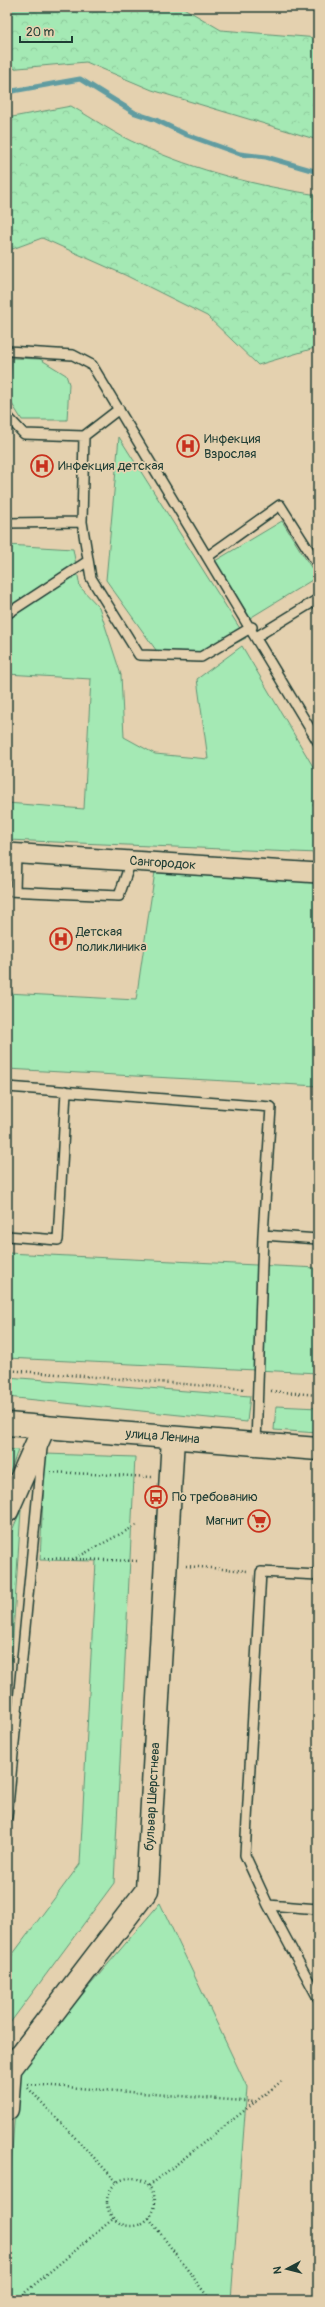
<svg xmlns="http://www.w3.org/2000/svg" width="325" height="2307" font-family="Pangolin,sans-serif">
<defs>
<pattern id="forest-crowns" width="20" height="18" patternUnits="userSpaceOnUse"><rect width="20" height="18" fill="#a4e9b4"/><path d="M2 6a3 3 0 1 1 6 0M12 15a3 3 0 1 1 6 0" fill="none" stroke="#8dc99b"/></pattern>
</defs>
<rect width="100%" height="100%" fill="#e4d1af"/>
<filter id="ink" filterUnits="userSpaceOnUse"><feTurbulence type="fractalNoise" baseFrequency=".025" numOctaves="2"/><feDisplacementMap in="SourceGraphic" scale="8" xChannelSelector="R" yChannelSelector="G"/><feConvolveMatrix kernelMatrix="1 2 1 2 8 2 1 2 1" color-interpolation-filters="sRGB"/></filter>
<g filter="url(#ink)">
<!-- grass -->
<path fill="#a4e9b4" stroke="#629374" d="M 12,358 L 40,359 L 66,375 L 69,384 L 67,420 L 22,420 L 9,399 Z
M 119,437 L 246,638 L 207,658 L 161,657 L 106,580 Z
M 282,521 L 317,577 L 250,618 L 215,561 Z
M 7,545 L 73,549 L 80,587 L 99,607 L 121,675 L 124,737 L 155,754 L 208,759 L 197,679 L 242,646 L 318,775 L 318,794 L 313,805 L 318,807 L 318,853 L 7,840 L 7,803 L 84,809 L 91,679 L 7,674 Z
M 156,865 L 318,874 L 318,1086 L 7,1069 L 7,993 L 136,1000 Z
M 7,1253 L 318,1268 L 318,1373 L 7,1358 Z
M 7,1377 L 250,1396 L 247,1422 L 7,1397 Z
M 276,1406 L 318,1408 L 318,1433 L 274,1430 Z
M 7,1449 L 18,1450 L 7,1480 Z
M 45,1454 L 135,1457 L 114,1883 L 7,2027 L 7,1962 L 80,1864 L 96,1561 L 40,1560 Z
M 21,1510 L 7,1729 L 7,1542 Z
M 160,1903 L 247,2087 L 231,2300 L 7,2300 L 7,2218 L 18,2070 Z"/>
<!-- forest -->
<path fill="url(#forest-crowns)" stroke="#629374" d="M 7,7 L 182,7 L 221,30 L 318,38 L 318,140 L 152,90 L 86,62 L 7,69 Z
M 71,106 C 94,119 116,135 140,145 C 197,171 257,186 318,195 L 318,347 L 258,365 L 207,316 L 125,275 L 42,238 L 7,251 L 7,118 Z"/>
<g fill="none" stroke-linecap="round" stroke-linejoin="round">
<!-- stream -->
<path stroke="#609ca1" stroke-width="5" d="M 7,92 L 80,79 L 135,113 L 156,120 L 187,135 L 240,154 L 266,157 L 318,172"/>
<!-- lane casing -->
<g stroke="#1f3d34" stroke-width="12">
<path id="lane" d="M 7,351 L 73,355 L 92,365 C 168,490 243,616 318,742
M 119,409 L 84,436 L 82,522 L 91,578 L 139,655 L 201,657 L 252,627
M 7,416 L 24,434 L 84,436
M 7,523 L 82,522
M 207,557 L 280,505 L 318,565
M 7,614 L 88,561
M 256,637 L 318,599
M 7,891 L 119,896 L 131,861
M 15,891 L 16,854
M 7,1087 L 271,1107 L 263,1235 L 256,1444
M 263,1235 L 318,1239
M 7,1236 L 58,1240 L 66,1091
M 318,1575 L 261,1572 L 245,1855 L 268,1905 L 318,1998
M 7,1817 L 42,1448
M 268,1905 L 318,1909"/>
</g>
<!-- street casing -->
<g stroke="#1f3d34" stroke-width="22">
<g id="street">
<path id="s1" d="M 7,853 L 318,873"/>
</g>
</g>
<!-- secondary casing -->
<g stroke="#1f3d34" stroke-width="25">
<g id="secondary">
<path id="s2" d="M 7,1424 L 318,1449"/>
<path d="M 7,1511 L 44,1427"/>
<path id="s3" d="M 7,2109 L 10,2069 L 147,1890 L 173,1438"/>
</g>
</g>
<!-- path -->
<path stroke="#1f3d34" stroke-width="2.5" stroke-dasharray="1 3" stroke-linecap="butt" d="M 7,1370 L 246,1389
M 271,1391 L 318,1395
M 51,1472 L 152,1477
M 44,1558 L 139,1561
M 76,1558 L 137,1525
M 186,1566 L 248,1571
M 317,2082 L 318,2082
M 28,2084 L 256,2102
M 28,2088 L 117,2182
M107 2202a24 24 0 1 1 48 0a24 24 0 1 1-48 0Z
M 149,2186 L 283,2080
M 149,2218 L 210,2300
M 16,2300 L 113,2219"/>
<!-- lane -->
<use href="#lane" stroke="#e4d1af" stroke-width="9"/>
<!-- street -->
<use href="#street" stroke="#e4d1af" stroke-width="19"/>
<!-- secondary -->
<use href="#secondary" stroke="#e4d1af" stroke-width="22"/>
</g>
</g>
<!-- icons -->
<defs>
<g id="hospital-ring" transform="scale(1.15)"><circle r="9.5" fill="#e4d1af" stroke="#c8321e" stroke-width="1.5"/><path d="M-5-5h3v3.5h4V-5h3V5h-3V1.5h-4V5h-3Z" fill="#c8321e"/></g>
<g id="bus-ring" transform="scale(1.15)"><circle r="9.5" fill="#e4d1af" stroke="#c8321e" stroke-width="1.5"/><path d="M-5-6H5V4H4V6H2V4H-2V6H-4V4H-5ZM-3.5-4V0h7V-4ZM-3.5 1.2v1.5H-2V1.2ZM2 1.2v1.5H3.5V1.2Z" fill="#c8321e"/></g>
<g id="supermarket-ring" transform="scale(1.15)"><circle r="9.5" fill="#e4d1af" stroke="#c8321e" stroke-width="1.5"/><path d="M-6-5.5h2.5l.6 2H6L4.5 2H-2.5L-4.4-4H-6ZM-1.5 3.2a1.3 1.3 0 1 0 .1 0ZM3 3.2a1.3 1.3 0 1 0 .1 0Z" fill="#c8321e"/></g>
</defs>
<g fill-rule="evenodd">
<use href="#hospital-ring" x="188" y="446"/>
<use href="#hospital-ring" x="42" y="466"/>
<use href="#hospital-ring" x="61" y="939"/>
<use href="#bus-ring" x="156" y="1497"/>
<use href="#supermarket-ring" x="259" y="1521"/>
</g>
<g text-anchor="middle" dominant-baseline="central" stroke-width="3.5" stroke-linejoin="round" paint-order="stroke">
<!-- poi labels -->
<g font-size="13" fill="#1f3d34" stroke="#e4d1af" text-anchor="start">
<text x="204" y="439">Инфекция<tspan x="204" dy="15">Взрослая</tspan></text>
<text x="58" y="466">Инфекция детская</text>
<text x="76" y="932">Детская<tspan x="76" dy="15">поликлиника</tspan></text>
<text x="172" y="1497">По требованию</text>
<text x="244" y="1521" text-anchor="end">Магнит</text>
</g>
<!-- street labels -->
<g font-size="13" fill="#1f3d34" stroke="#e4d1af">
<text stroke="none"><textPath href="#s1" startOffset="156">Сангородок</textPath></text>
<text stroke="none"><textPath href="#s2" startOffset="156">улица Ленина</textPath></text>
<text stroke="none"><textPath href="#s3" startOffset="359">бульвар Шерстнева</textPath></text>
</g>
</g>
<!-- margin -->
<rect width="325" height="2307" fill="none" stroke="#e4d1af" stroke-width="24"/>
<rect x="12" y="12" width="301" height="2283" fill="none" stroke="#1f3d34" stroke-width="1.5" filter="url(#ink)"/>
<!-- north arrow -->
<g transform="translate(287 2269) rotate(263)" stroke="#e4d1af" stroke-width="3" paint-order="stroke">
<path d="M0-3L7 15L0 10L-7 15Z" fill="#1f3d34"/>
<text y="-6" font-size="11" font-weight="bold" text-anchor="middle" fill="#1f3d34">N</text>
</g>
<!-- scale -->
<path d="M20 36v6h52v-6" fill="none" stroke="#1f3d34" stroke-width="2"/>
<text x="26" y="36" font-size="12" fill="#1f3d34" stroke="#e4d1af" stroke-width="3" paint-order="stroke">20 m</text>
</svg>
